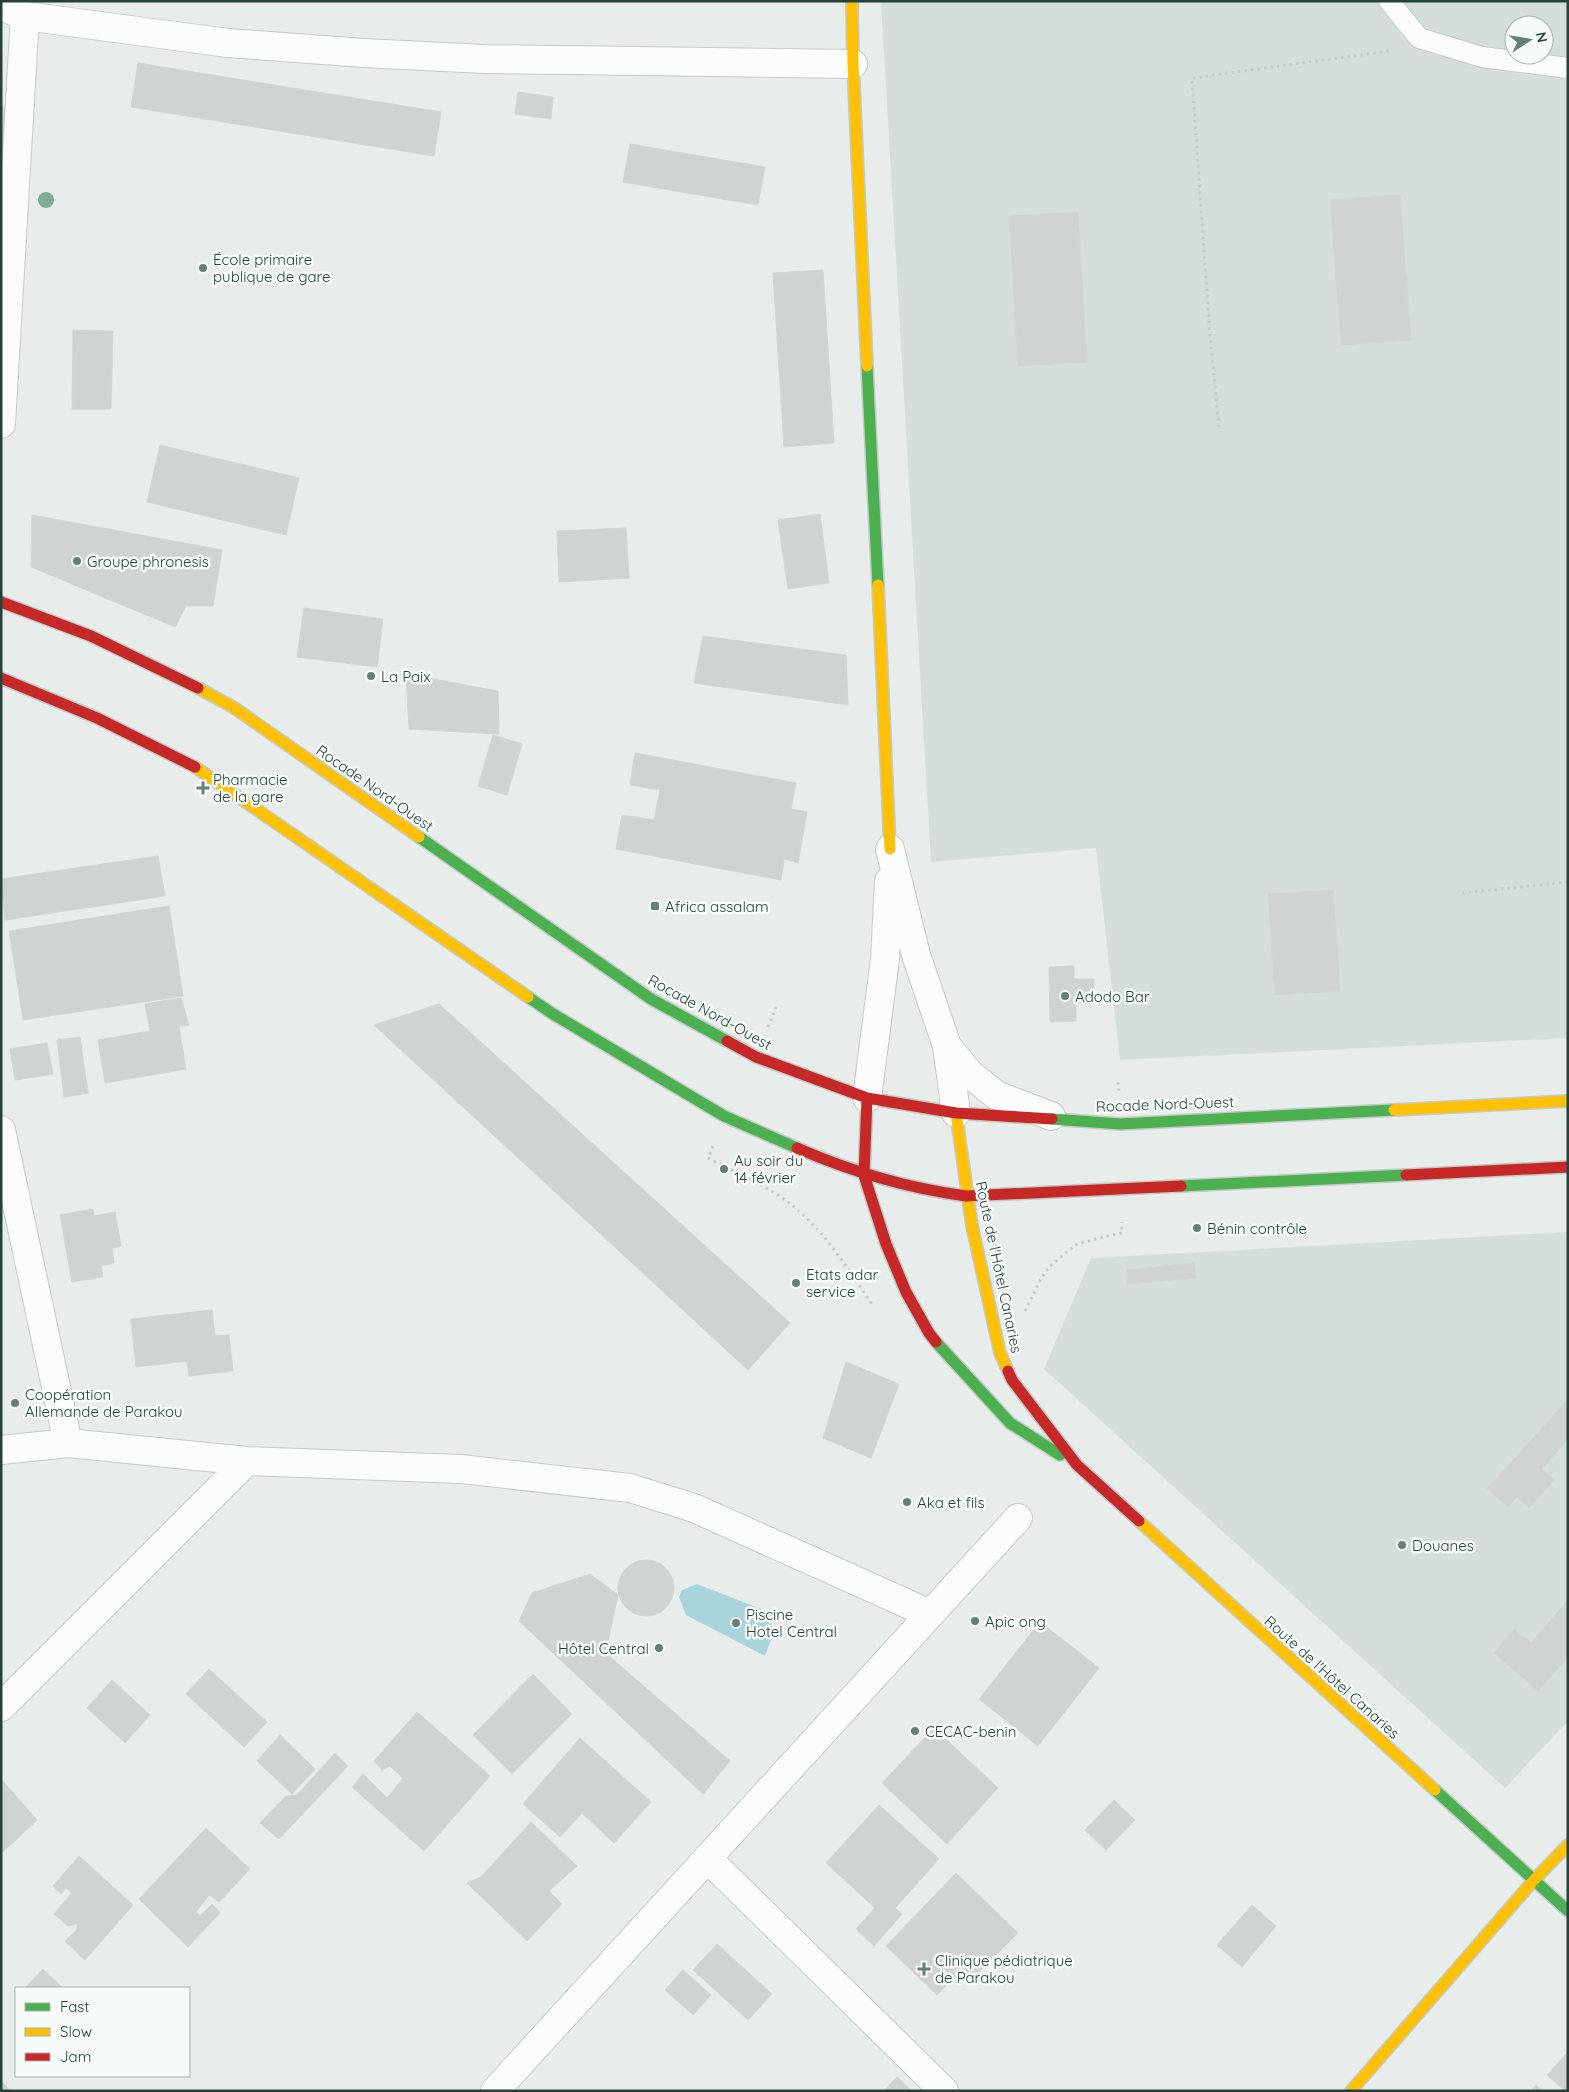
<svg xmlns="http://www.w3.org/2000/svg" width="1569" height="2092" font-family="Quicksand,sans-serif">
<rect width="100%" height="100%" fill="#e8edeb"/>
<!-- built -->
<path fill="#d6dedb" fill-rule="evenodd" d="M 881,1 L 1568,1 L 1568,1038 L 1120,1060 L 1096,848 L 931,862 ZM 1514,25 L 1544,25 L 1544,55 L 1514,55 Z
M 1568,1232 L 1568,1721 L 1505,1788 L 1044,1369 L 1091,1258 Z"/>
<!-- water -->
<path fill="#a9d4db" d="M 697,1584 L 764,1610 L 774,1631 L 765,1656 L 686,1615 L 679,1597 L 682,1590 Z"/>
<!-- building -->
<path fill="#cfd4d2" stroke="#d1d6d4" d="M 138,63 L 441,112 L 434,156 L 131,107 Z
M 518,92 L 553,97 L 551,119 L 515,114 Z
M 1,107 L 11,107 L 13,155 L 1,156 Z
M 630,144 L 765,167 L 758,205 L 623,182 Z
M 1400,195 L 1411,340 L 1341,345 L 1330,200 Z
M 1078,212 L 1087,362 L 1018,366 L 1009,216 Z
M 823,270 L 834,443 L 784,447 L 773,273 Z
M 73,330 L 113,331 L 111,409 L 72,409 Z
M 160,445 L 299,478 L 286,535 L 147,502 Z
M 820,514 L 829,583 L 788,589 L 778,520 Z
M 32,515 L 222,550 L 213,606 L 186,606 L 175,627 L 31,567 Z
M 626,528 L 629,578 L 559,582 L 557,531 Z
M 304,608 L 383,619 L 377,667 L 297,657 Z
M 703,636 L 846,655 L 848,705 L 694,683 Z
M 406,674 L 498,691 L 499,734 L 409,729 Z
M 493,735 L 522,744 L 507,795 L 478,786 Z
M 635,753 L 796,783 L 791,809 L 807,812 L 798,863 L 784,859 L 781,880 L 616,849 L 622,815 L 654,820 L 660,790 L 630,785 Z
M 158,856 L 165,896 L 5,920 L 1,879 Z
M 1333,890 L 1340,991 L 1275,995 L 1268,894 Z
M 169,906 L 183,996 L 23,1020 L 9,931 Z
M 1074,966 L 1074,979 L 1094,979 L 1094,1002 L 1076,1003 L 1076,1021 L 1050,1022 L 1049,967 Z
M 181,998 L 189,1025 L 179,1026 L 186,1069 L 105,1083 L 98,1040 L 150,1031 L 145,1004 Z
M 439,1004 L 790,1323 L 748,1370 L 374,1025 Z
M 80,1037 L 88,1093 L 64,1097 L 57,1040 Z
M 47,1043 L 53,1074 L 15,1080 L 10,1049 Z
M 93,1209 L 94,1216 L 115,1212 L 121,1246 L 112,1248 L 114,1263 L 101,1266 L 103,1277 L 72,1282 L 60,1215 Z
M 1194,1263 L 1196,1278 L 1128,1284 L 1127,1270 Z
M 212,1310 L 215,1336 L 229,1335 L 233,1371 L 189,1376 L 187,1361 L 136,1367 L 131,1319 Z
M 846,1362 L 899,1384 L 871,1458 L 823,1438 Z
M 1568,1399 L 1568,1439 L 1542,1469 L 1554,1480 L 1529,1508 L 1517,1497 L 1508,1507 L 1487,1489 Z
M618 1588a28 28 0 1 1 56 0a28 28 0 1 1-56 0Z
M 590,1574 L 618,1595 L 605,1655 L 609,1656 L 730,1761 L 703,1794 L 519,1621 L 532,1593 Z
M 1568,1600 L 1568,1657 L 1538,1691 L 1494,1653 L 1514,1629 L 1531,1643 Z
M 1040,1622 L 1099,1668 L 1038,1746 L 979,1699 Z
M 209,1669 L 267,1722 L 244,1747 L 186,1694 Z
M 533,1674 L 572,1714 L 512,1774 L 473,1735 Z
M 112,1680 L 150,1715 L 125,1743 L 87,1708 Z
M 417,1712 L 490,1776 L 424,1851 L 352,1787 L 363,1774 L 387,1798 L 403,1778 L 390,1766 L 382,1770 L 374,1761 Z
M 934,1728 L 998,1788 L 947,1844 L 882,1783 Z
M 280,1735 L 315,1769 L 292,1794 L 257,1761 Z
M 580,1738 L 651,1802 L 614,1843 L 582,1813 L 560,1837 L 523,1804 Z
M 335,1753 L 348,1766 L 279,1839 L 260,1823 L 286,1796 L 297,1795 Z
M 1,1779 L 37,1820 L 3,1852 L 1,1851 Z
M 1114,1800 L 1135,1820 L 1106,1850 L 1085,1830 Z
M 879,1805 L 939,1859 L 895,1908 L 902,1914 L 874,1946 L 856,1929 L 875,1908 L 826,1863 Z
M 531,1822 L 577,1866 L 549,1891 L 562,1904 L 527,1941 L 467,1883 L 481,1877 Z
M 206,1828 L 250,1869 L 219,1902 L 209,1895 L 196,1912 L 200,1916 L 212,1904 L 220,1913 L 188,1947 L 139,1899 Z
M 79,1856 L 133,1905 L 85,1960 L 65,1941 L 77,1930 L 77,1924 L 68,1926 L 54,1914 L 72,1893 L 66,1888 L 61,1894 L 53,1886 Z
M 956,1873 L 1018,1933 L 973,1978 L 963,1968 L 937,1995 L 886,1946 Z
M 1252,1905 L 1276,1926 L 1242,1967 L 1217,1945 Z
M 717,1944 L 772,1994 L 748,2020 L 693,1970 Z
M 43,1969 L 63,1988 L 25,1988 Z
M 683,1970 L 711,1995 L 693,2015 L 665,1990 Z
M 1568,2052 L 1568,2091 L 1565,2091 L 1547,2075 Z
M 897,2077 L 912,2091 L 884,2091 Z
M 1,2081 L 11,2091 L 1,2091 Z
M 1536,2085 L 1542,2091 L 1531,2091 Z"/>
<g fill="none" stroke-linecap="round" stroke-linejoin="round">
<!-- lane casing -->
<g stroke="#c5cac8" stroke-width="22">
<path id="lane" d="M 1389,1 L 1419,38 L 1482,57 L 1568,68"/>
</g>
<!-- street casing -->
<g stroke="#c5cac8" stroke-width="30">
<path id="street" d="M 1,6 L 25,16 L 228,43 L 364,53 L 484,59 L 853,64
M 1,424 L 25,16
M 890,849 L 916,955 L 947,1046 L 956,1113
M 947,1046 L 970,1074 L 996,1095 L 1051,1116
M 867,1098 L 885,959 L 889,881
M 1,1130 L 68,1443
M 1,1450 L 68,1443 L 247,1461 L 461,1469 L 630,1488 L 694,1508 L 930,1614
M 1,1707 L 247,1461
M 707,1858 L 944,2091
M 495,2091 L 1018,1518"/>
</g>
<!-- fast casing -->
<g stroke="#c3cbc8" stroke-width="14">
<path id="fast" d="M 867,366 L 878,585
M 419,837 L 651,999 L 727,1041
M 528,997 L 553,1014 L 724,1116 L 797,1148
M 1052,1119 L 1120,1124 L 1394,1110
M 1181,1186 L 1406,1175
M 936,1342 L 1010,1423 L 1060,1455
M 1435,1790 L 1568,1911"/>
</g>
<!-- slow casing -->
<g stroke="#c3cbc8" stroke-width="14">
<path id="slow" d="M 852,1 L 853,64 L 867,366
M 878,585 L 890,849
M 198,688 L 233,707 L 419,837
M 195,767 L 528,997
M 1394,1110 L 1568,1101
M 956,1113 L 972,1226 L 1000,1353 L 1008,1371
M 1139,1521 L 1435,1790
M 1351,2091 L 1534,1880 L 1568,1845"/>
</g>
<!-- jam casing -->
<g stroke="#c3cbc8" stroke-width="14">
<path id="jam" d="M 1,602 L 91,636 L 198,688
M 1,678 L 97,718 L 195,767
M 727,1041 L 756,1057 L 867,1098 L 956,1113 L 1052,1119
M 867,1098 L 864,1175 L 886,1244 L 906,1292 L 929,1333 L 936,1342
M 797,1148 C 852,1172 907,1188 966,1196 L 1181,1186
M 1406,1175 L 1568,1167
M 1008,1371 L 1012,1380 L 1077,1465 L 1139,1521"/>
</g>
<!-- path -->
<path stroke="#c3ccca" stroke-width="3" stroke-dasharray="2.5 4" stroke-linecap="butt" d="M 1219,427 L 1210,335 L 1192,78 L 1390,51
M 1462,893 L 1568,882
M 768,1027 L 776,1007
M 1118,1082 L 1119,1091
M 713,1146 L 708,1158 C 729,1169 752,1179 773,1192 C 818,1219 845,1265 874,1307
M 1025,1311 L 1041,1279 L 1049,1267 L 1075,1245 L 1099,1238 L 1122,1233 L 1122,1222"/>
<!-- lane -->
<use href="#lane" stroke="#fcfcfc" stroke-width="20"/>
<!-- street -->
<use href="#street" stroke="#fcfcfc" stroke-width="28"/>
<!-- fast -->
<use href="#fast" stroke="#4caf50" stroke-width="11"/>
<!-- slow -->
<use href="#slow" stroke="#ffc107" stroke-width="11"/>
<!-- jam -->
<use href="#jam" stroke="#c62828" stroke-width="11"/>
</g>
<!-- trees -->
<circle fill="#81ae93" cx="46" cy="200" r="8"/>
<!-- markers -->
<g fill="#697e78" stroke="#f7fbf9" stroke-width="2">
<circle cx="203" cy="268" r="5"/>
<circle cx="77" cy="561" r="5"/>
<circle cx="371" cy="676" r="5"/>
<path d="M200.5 780.5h5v5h5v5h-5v5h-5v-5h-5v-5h5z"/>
<rect x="650" y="901" width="10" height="10" rx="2.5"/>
<circle cx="1065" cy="996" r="5"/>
<circle cx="724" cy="1169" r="5"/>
<circle cx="1197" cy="1228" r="5"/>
<circle cx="796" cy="1283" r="5"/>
<circle cx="15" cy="1403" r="5"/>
<circle cx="907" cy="1502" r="5"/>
<circle cx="1402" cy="1545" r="5"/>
<circle cx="975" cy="1621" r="5"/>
<circle cx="736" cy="1623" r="5"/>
<circle cx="659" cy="1648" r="5"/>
<circle cx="915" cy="1731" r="5"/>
<path d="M921.5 1961.5h5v5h5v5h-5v5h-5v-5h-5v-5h5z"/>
</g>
<g text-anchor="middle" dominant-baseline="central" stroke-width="5" stroke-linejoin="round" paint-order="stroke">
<!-- poi labels -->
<g font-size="15" fill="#24423a" stroke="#f7fbf9" text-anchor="start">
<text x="213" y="259">École primaire<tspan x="213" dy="17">publique de gare</tspan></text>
<text x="87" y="561">Groupe phronesis</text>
<text x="381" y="676">La Paix</text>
<text x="213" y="779">Pharmacie<tspan x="213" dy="17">de la gare</tspan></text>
<text x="665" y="906">Africa assalam</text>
<text x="1075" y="996">Adodo Bar</text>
<text x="734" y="1160">Au soir du<tspan x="734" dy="17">14 février</tspan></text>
<text x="1207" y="1228">Bénin contrôle</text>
<text x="806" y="1274">Etats adar<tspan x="806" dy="17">service</tspan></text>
<text x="25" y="1394">Coopération<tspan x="25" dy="17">Allemande de Parakou</tspan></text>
<text x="917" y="1502">Aka et fils</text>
<text x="1412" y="1545">Douanes</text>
<text x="746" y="1614">Piscine<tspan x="746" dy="17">Hotel Central</tspan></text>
<text x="985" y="1621">Apic ong</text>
<text x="649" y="1648" text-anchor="end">Hôtel Central</text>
<text x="925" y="1731">CECAC-benin</text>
<text x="935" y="1960">Clinique pédiatrique<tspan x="935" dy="17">de Parakou</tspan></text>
</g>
<!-- street labels -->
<g font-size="15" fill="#24423a" stroke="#f7fbf9">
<text transform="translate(375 788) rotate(35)">Rocade Nord-Ouest</text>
<text transform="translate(710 1012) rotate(29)">Rocade Nord-Ouest</text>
<text transform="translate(1165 1104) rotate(-2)">Rocade Nord-Ouest</text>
<text transform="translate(999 1267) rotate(78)">Route de l'Hôtel Canaries</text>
<text transform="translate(1332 1677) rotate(42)">Route de l'Hôtel Canaries</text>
</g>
</g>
<!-- border -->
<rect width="1569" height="2092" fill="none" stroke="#24423a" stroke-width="5"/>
<!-- legend -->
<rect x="15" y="1987" width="175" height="90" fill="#f7fbf9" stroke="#a3b1ad"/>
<rect x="25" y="2003" width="25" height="8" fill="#4caf50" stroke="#a3b1ad"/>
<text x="60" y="2012" font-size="15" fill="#24423a">Fast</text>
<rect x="25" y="2028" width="25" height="8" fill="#ffc107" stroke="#a3b1ad"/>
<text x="60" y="2037" font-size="15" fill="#24423a">Slow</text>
<rect x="25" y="2053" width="25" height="8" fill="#c62828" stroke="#a3b1ad"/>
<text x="60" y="2062" font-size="15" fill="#24423a">Jam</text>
<!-- north arrow -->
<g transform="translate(1529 40) rotate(78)"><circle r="24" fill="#f7fbf9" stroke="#a3b1ad"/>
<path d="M0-4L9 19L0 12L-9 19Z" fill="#697e78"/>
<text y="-8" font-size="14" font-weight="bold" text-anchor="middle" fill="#24423a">N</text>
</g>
</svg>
